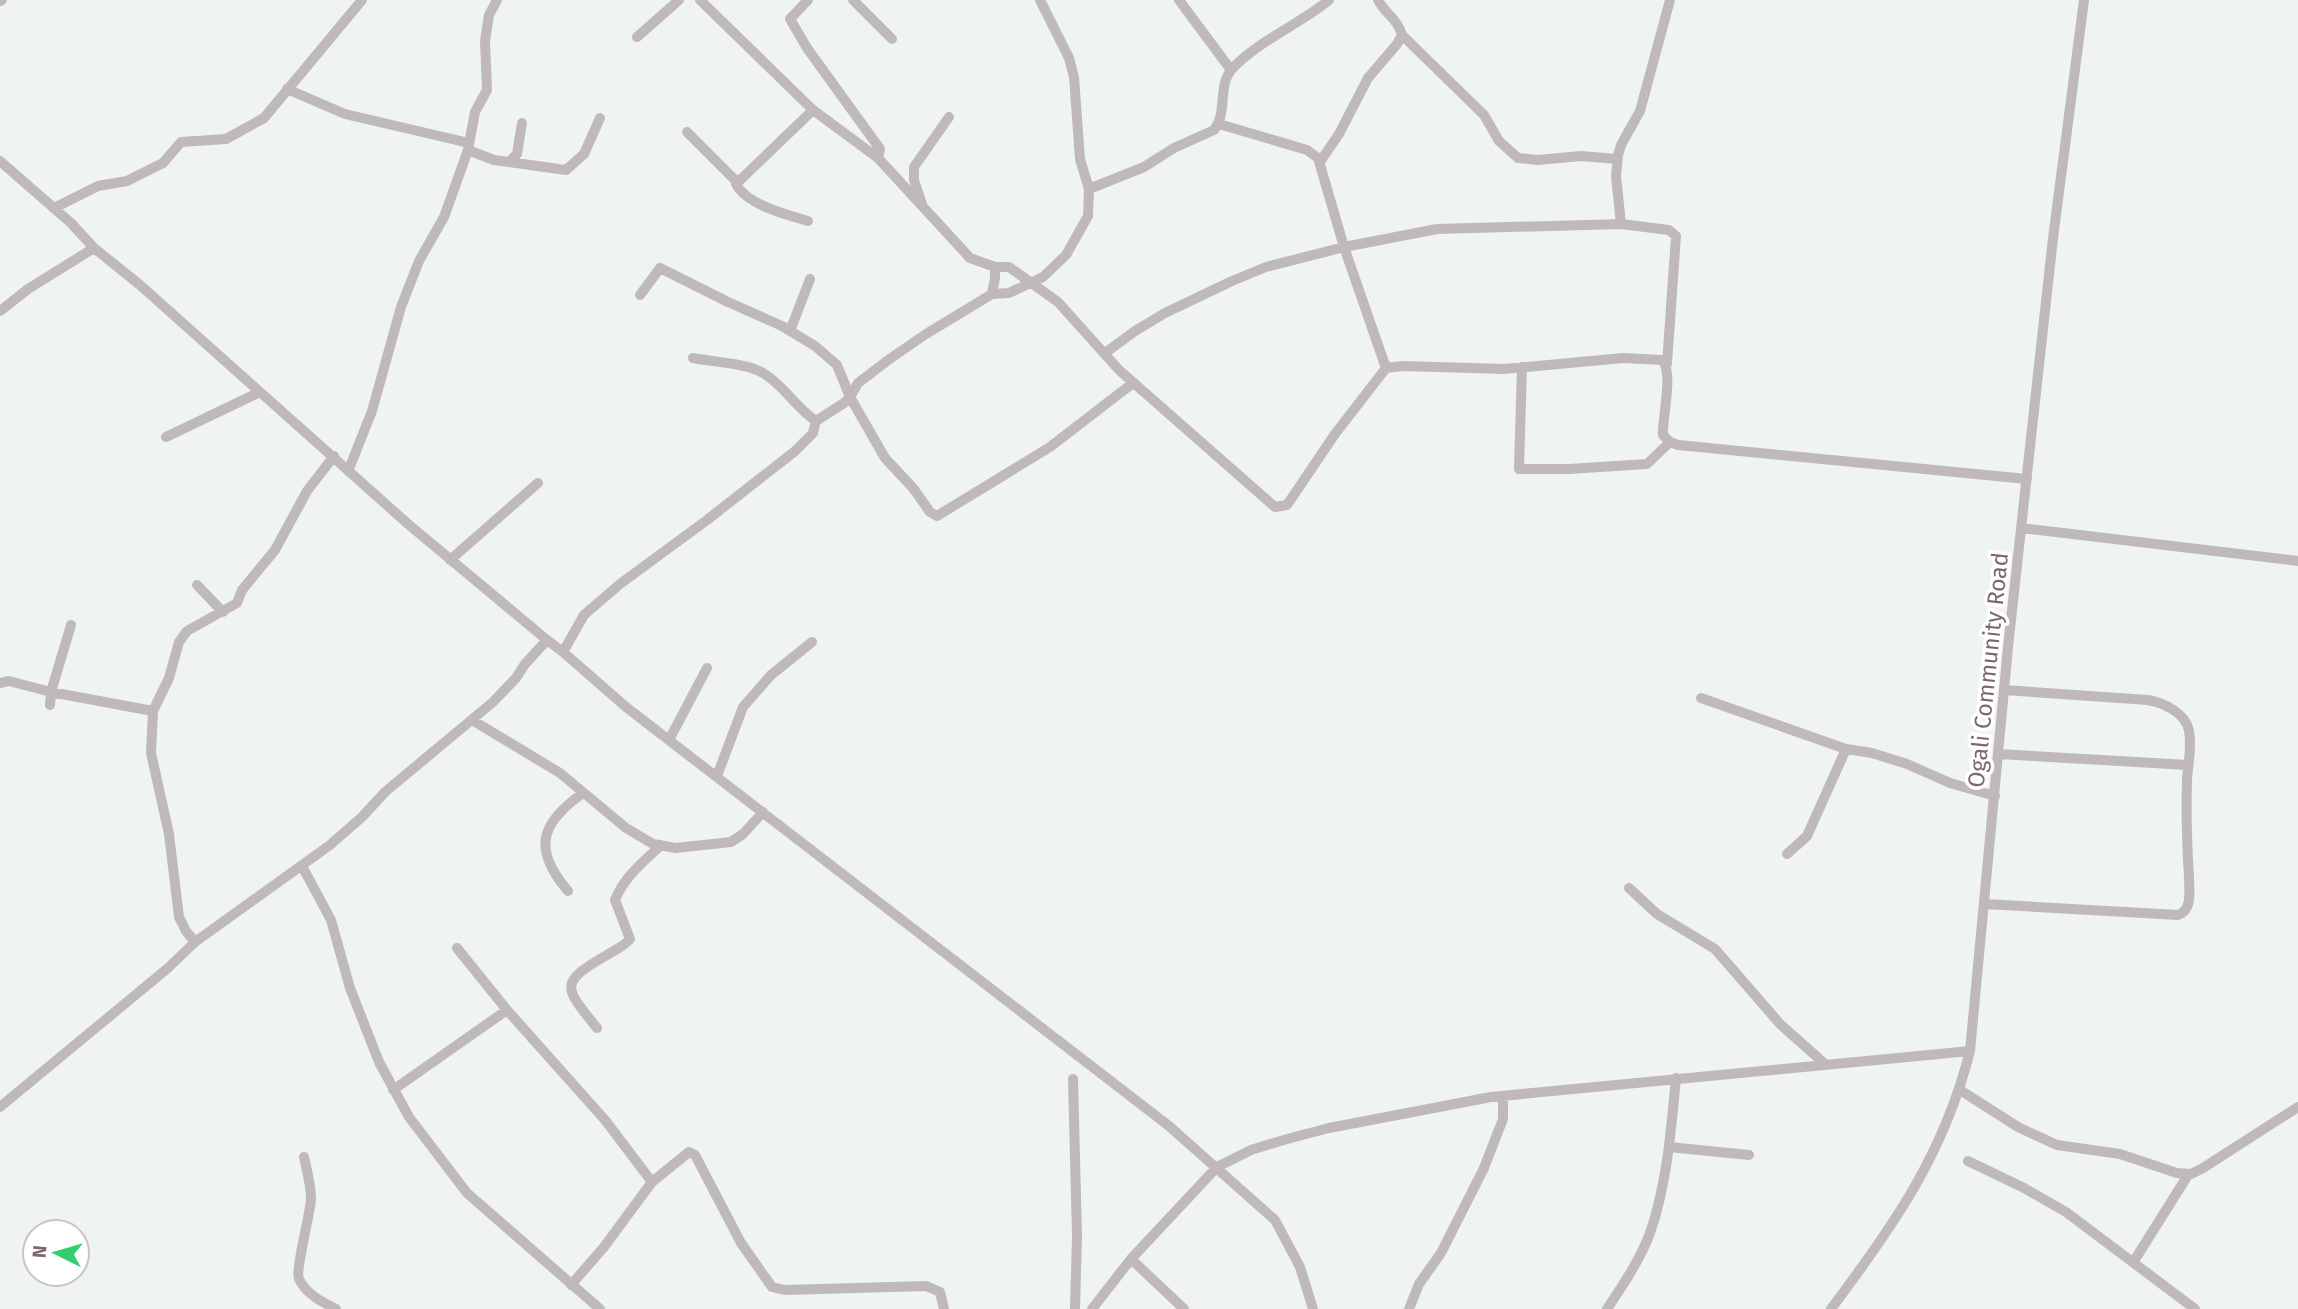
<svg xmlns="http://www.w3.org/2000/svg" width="2298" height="1309" font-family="'Fira Sans',sans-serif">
<rect width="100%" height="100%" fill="#f0f3f3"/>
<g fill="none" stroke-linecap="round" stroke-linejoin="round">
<!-- minor -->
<path stroke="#c0b9bb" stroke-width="10" d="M 700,0 L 813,110 L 878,158 L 970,258 L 995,267 L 1009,267 L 1058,302 L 1119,370 L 1275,507 L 1287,505 L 1335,434 L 1386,368 L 1403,366 L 1504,369 L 1623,358 L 1662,360 C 1674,372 1662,417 1663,435 L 1670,442 L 1678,445 L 2027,479
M 808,0 L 790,19 L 807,48 L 880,149 L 878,158
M 853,0 L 892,39
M 1179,0 L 1231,70
M 1378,0 C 1386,15 1397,18 1402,35 L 1484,115 L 1499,141 L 1518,158 L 1538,160 L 1581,156 L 1617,159
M 0,1 L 2,0
M 637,37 L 679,0
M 287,89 L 345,114 L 469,143
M 1219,124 L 1307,150 L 1318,158 L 1344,247 L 1386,368
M 687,132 L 738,183
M 468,150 L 494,160 L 509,162 L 517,154 L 522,123
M 0,161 L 71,223 L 94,248 L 140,285 L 408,524 L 547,640 L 563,652 L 626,707 L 1169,1126 L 1275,1220 L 1300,1267 L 1313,1309
M 509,162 L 566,170 L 584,154 L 600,118
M 1320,162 L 1339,134 L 1368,78 L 1397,44 L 1402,35
M 1089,189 L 1144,167 L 1174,148 L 1214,130 C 1228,113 1217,86 1232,69 C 1259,40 1299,25 1329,0
M 922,204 L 914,180 L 914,167 L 949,117
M 54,208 L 98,186 L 127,181 L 163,163 L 181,142 L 226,139 L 264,118 L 362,0
M 808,221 C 787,215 747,205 736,184 L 813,110
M 992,294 L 1009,293 L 1043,277 L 1066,255 L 1088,216 L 1089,189 L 1080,159 L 1074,77 L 1069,58 L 1040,0
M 640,295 L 660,268 L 728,302 L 782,326 L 815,346 L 837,365 L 850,397 L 885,458 L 913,488 L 930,512 L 937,516 L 1050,447 L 1133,383
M 0,311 L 28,289 L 94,248
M 790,331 L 810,279
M 1105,353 L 1135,331 L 1165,313 L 1232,281 L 1266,267 L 1344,247 L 1437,229 L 1621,224
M 693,358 C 713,362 747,363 763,373 C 784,385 796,408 816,421
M 1667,364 L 1676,236 L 1669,230 L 1621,224 L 1616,176 L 1618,155 L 1621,145 L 1640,111 L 1670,0
M 1522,367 L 1519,469 L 1569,469 L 1647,464 L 1670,442
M 166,437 L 260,392
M 349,469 L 372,411 L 401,307 L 419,261 L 444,217 L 468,150 L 475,112 L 487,90 L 485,41 L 489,15 L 497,0
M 2021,528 L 2298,561
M 450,560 L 538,483
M 197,585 L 223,612
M 563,652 L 584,615 L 620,584 L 707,520 L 794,452 L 813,433 L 816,421 L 844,403 L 850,397 L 858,383 L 891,358 L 926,334 L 992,294 L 995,278 L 995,267
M 0,683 L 9,681 L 51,692 L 153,711 L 151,753 L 169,834 L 179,917 L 186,931 L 195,942
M 1701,698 L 1846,749 L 1872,753 L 1907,764 L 1950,783 L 1995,796
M 50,705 L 51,692 L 71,625
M 153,711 L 169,678 L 179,642 L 187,631 L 237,603 L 242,590 L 275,550 L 307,491 L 334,456
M 472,720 L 560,773 L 626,828 L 653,844 L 676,848 L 731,842 L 743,834 L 763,812
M 669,740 L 707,668
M 1998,754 L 2188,765
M 717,776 L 743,707 L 771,675 L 812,642
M 1787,854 L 1807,836 L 1846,749
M 302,866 L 331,920 L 350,988 L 379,1062 L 409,1117 L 467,1193 L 600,1309
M 1629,888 L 1657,914 L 1715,949 L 1780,1024 L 1825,1064
M 568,891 C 533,850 539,824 583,793
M 1984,904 L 2178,915 C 2193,910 2189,890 2189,877 C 2187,845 2186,812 2187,780 C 2188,765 2192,746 2189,731 C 2186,713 2164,703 2148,700 L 2004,690
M 457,948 L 507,1010 L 605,1120 L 652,1182
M 597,1028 C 564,987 558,983 607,955 C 616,949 623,947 630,939 L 615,900 C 624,877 643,862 661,845
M 1073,1079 L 1077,1236 L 1075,1309
M 393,1090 L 507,1010
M 1960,1090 L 2018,1127 L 2057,1145 L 2120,1154 L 2177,1173 L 2191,1174 L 2203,1168 L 2298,1107
M 0,1107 L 168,968 L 195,942 L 330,845 L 362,817 L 385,792 L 493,702 L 516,678 L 525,664 L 547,640
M 1669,1147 L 1749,1155
M 304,1157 C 307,1171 311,1185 311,1199 C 310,1215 295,1271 299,1279 C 306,1294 322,1302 336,1309
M 1968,1161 L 2024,1188 L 2066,1212 L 2195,1309
M 1131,1259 L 1184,1309
M 2134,1261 L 2188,1175
M 571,1285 L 604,1247 L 652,1182 L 689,1152 L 695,1155 L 741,1243 L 772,1287 L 785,1290 L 926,1286 L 940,1292 L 944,1309
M 1092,1309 L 1131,1259 L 1217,1167 L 1251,1150 L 1287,1139 L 1329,1128 L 1491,1097 L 1970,1051
M 1409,1309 L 1419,1284 L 1441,1253 L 1484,1168 L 1503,1119 L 1503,1096
M 1607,1309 C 1623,1285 1640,1260 1650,1233 C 1667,1184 1671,1130 1676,1078
M 1831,1309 C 1894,1225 1944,1154 1970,1051 L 2008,647 L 2053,238 L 2084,0"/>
</g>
<g text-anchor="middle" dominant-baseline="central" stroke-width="7" stroke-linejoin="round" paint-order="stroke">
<!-- street labels -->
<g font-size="23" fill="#7e666f" stroke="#fff">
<text transform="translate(1988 670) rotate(-84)">Ogali Community Road</text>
</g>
</g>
<!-- north arrow -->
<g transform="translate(56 1253) rotate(275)"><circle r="33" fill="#ffffff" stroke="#cbc2c5" stroke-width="2"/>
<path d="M0-5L12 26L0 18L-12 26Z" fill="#35ce6e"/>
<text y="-10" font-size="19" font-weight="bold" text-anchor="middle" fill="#7e666f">N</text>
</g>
</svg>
